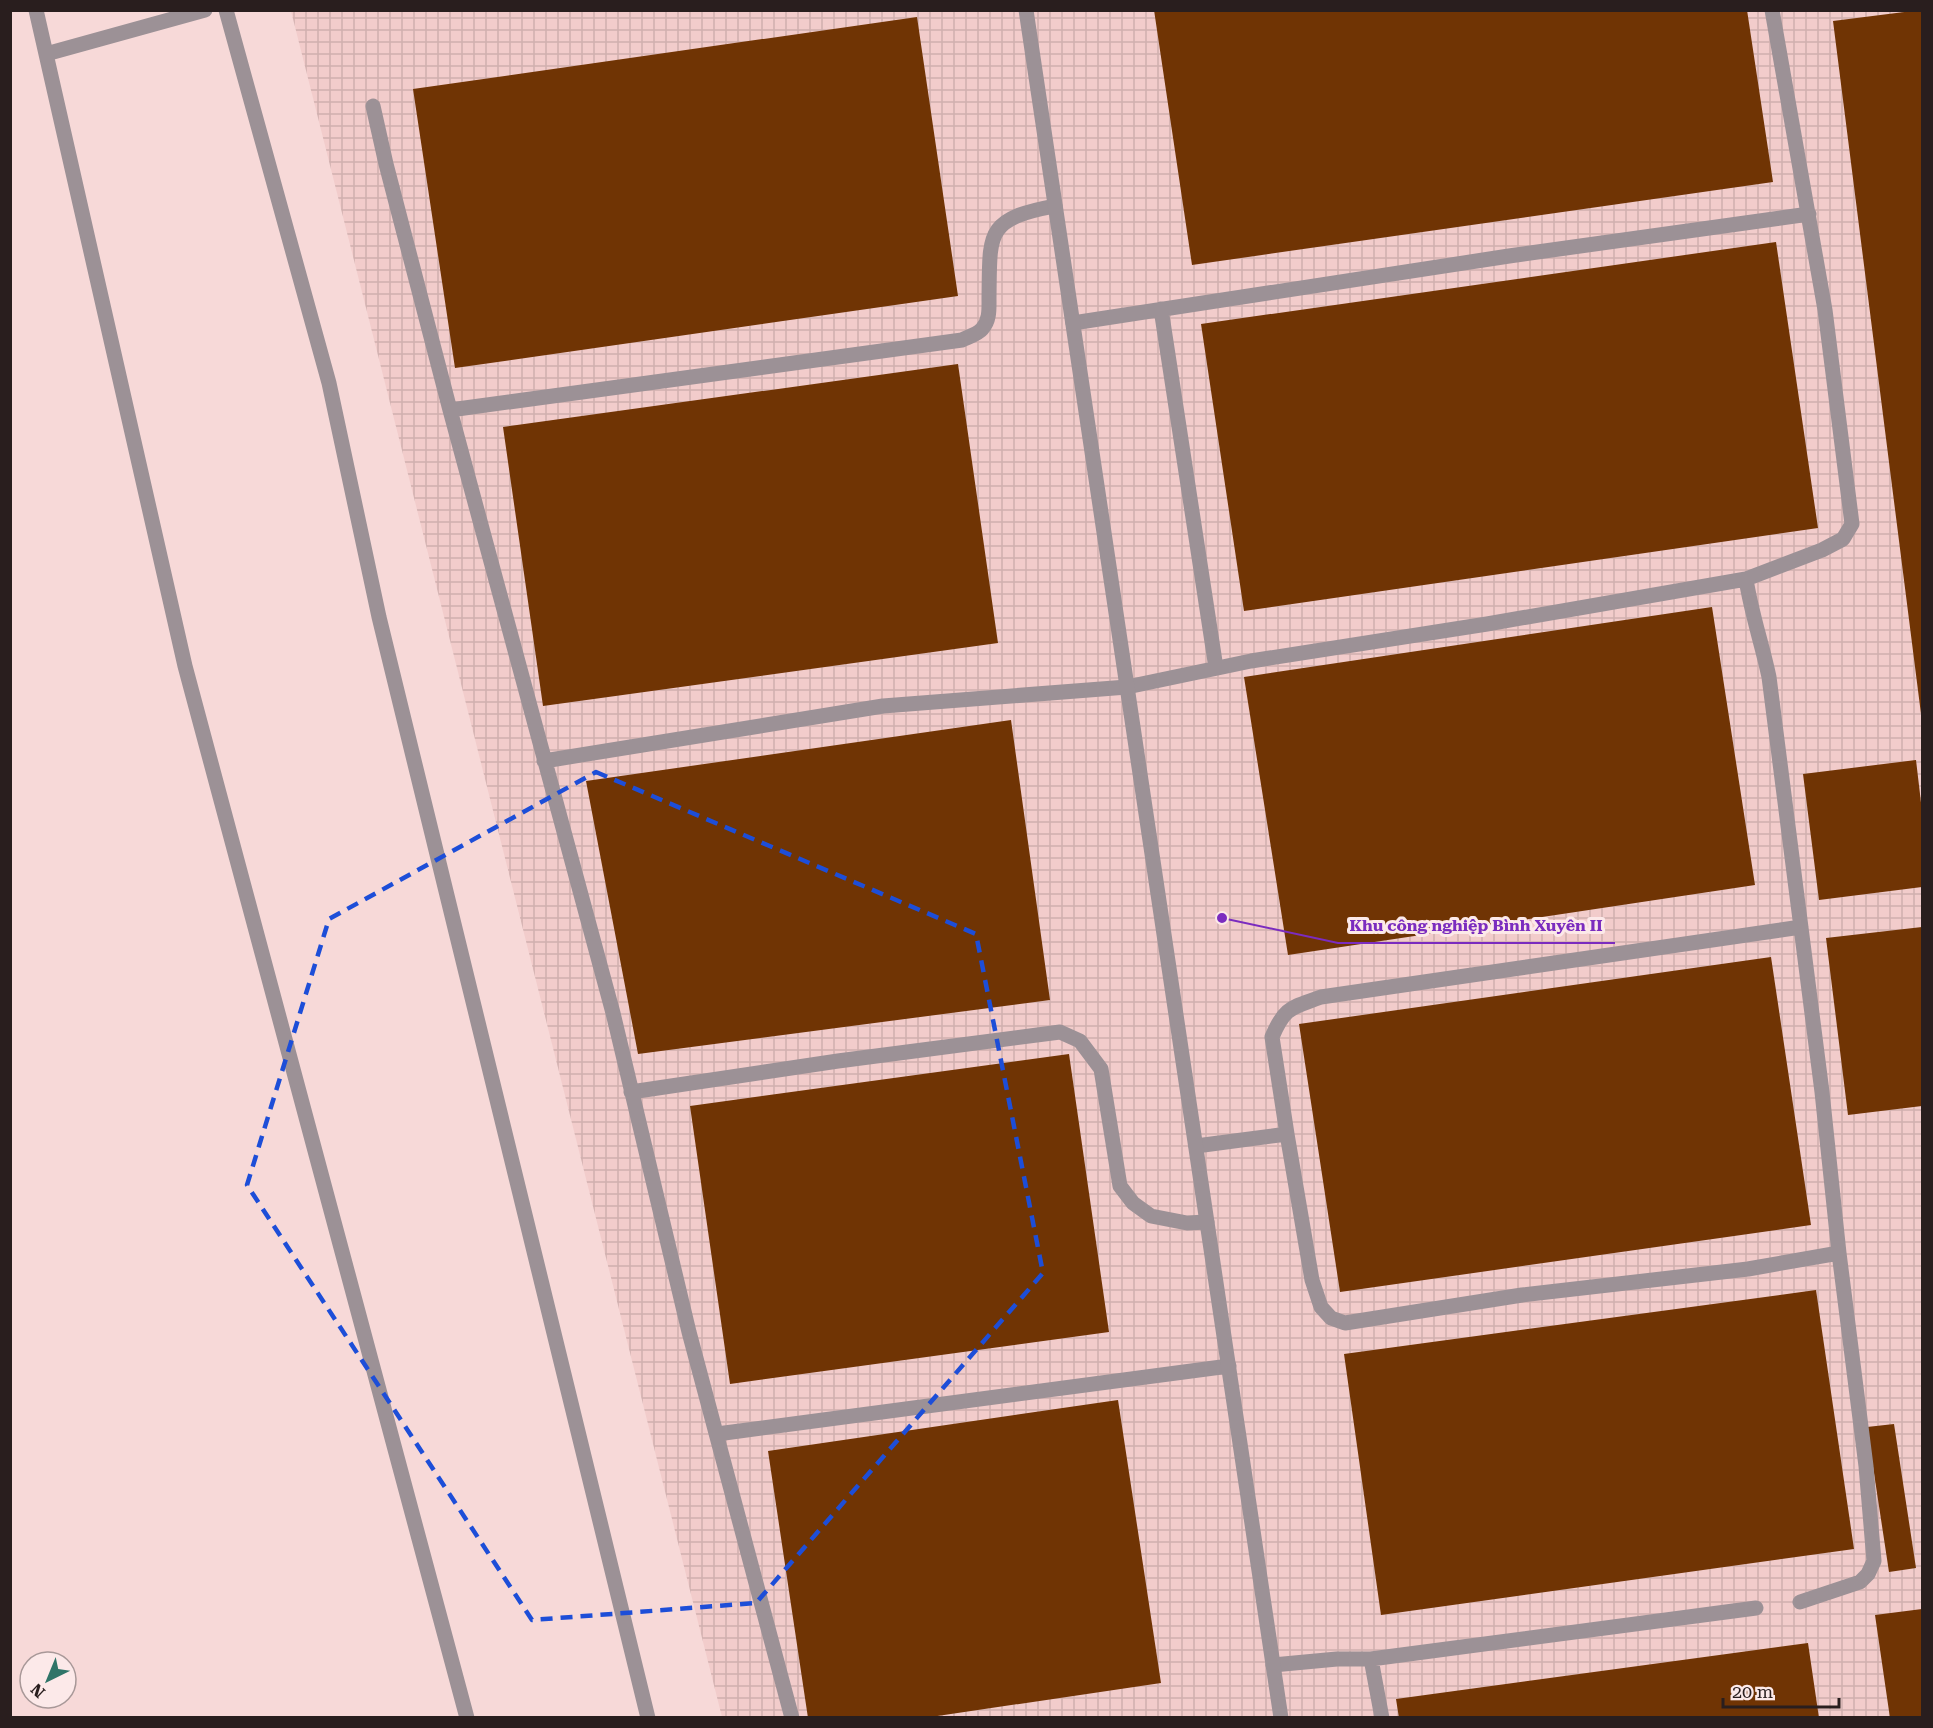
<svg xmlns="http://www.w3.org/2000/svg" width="1933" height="1728" font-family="'Roboto Serif',serif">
<defs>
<pattern id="industrial-grid" width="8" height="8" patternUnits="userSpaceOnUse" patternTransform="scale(1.5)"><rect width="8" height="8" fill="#f2cccb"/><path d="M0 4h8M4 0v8" fill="none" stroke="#d0afae"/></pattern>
</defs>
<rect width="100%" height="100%" fill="#f7d9d8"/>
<!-- industrial -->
<path fill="url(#industrial-grid)" d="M 291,11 L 1922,11 L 1922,1717 L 722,1717 Z"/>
<!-- building -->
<path fill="#703404" d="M 1154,10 L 1747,10 L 1773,182 L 1192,265 Z
M 1920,10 L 1922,10 L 1921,714 L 1833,21 Z
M 917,17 L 958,296 L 455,368 L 413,89 Z
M 1776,242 L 1818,528 L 1244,611 L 1201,324 Z
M 958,364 L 998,643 L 543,706 L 503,427 Z
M 1712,607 L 1755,885 L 1288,955 L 1244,677 Z
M 1011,720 L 1050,1000 L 638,1054 L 586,781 Z
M 1916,760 L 1922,811 L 1922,887 L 1819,900 L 1803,774 Z
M 1922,927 L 1922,1106 L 1848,1115 L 1826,938 Z
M 1771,957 L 1811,1225 L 1340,1292 L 1299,1024 Z
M 1069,1054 L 1109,1332 L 730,1384 L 690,1106 Z
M 1816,1290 L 1854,1549 L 1381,1615 L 1344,1354 Z
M 1118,1400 L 1161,1683 L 924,1718 L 808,1718 L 768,1451 Z
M 1894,1424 L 1916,1568 L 1889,1572 L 1867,1427 Z
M 1922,1609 L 1922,1718 L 1890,1718 L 1875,1615 Z
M 1808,1643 L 1819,1718 L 1399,1718 L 1396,1699 Z"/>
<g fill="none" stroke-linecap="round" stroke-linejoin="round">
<!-- service -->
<path stroke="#9c9196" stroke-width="15" d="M 373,106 L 386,164 L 450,410 L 613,1013 L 689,1332 L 792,1718
M 1161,309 L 1216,668
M 1073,323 L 1509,256 L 1809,214
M 450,410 L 962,340 C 968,337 978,334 982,329 C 990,320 989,309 989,298 C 990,233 985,219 1055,206
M 1746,579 L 1822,550 L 1843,539 L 1852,524 L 1825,310 L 1772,10
M 544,761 L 883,706 L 1127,687 L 1251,661 L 1487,624 L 1746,579 C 1751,612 1762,644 1769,677 L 1822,1092 L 1839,1253 L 1748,1269 L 1522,1295 L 1345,1323 L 1331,1318 L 1321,1307 L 1312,1280 L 1287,1134
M 631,1092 L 838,1061 L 1060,1032 L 1080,1041 L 1101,1069 L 1120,1186 L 1133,1203 L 1151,1216 L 1187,1223 L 1207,1222
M 1196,1146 L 1287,1134 L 1272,1037 C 1285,1006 1292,1008 1321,997 L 1801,927
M 717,1434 L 1229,1366
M 1800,1602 L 1860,1582 L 1868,1574 L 1874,1561 L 1866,1466 L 1839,1253
M 1371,1659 L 1756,1608
M 1273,1665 L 1337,1659 L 1371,1659 L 1382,1718"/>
<!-- minor -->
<path stroke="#9c9196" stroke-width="15" d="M 1026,10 L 1281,1718"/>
<!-- tertiary -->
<path stroke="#9c9196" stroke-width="15" d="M 36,10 L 185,666 L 467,1718
M 226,10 L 329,383 L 379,617 L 648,1718
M 46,54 L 205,10"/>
</g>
<!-- marked area -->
<path fill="none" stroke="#1d4ed8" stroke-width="4.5" stroke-dasharray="12 8" stroke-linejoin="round" d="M 596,772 L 976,934 L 1043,1273 L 756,1603 L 532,1620 L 247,1185 L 329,919 Z"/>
<!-- callouts -->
<path fill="none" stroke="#7b2cbf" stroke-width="2" d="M1222 918L1338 943H1615"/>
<circle fill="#7b2cbf" stroke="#fce9e9" stroke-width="2" cx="1222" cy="918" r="6"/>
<g font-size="16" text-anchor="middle" font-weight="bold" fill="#7b2cbf" stroke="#fce9e9" stroke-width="6" stroke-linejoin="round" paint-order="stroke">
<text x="1476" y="931">Khu công nghiệp Bình Xuyên II</text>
</g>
<!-- border -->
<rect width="1933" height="1728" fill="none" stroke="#291e1e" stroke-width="24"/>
<!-- north arrow -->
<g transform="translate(48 1680) rotate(223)"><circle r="28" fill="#fce9e9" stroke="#a89898" stroke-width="1.5"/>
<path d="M0-4.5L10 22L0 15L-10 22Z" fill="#2f7468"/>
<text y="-9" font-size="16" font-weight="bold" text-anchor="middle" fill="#291e1e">N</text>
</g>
<!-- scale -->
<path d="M1723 1698v9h116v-9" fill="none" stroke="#291e1e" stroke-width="3"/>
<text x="1732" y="1698" font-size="18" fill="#291e1e" stroke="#fce9e9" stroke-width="4.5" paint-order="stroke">20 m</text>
</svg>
